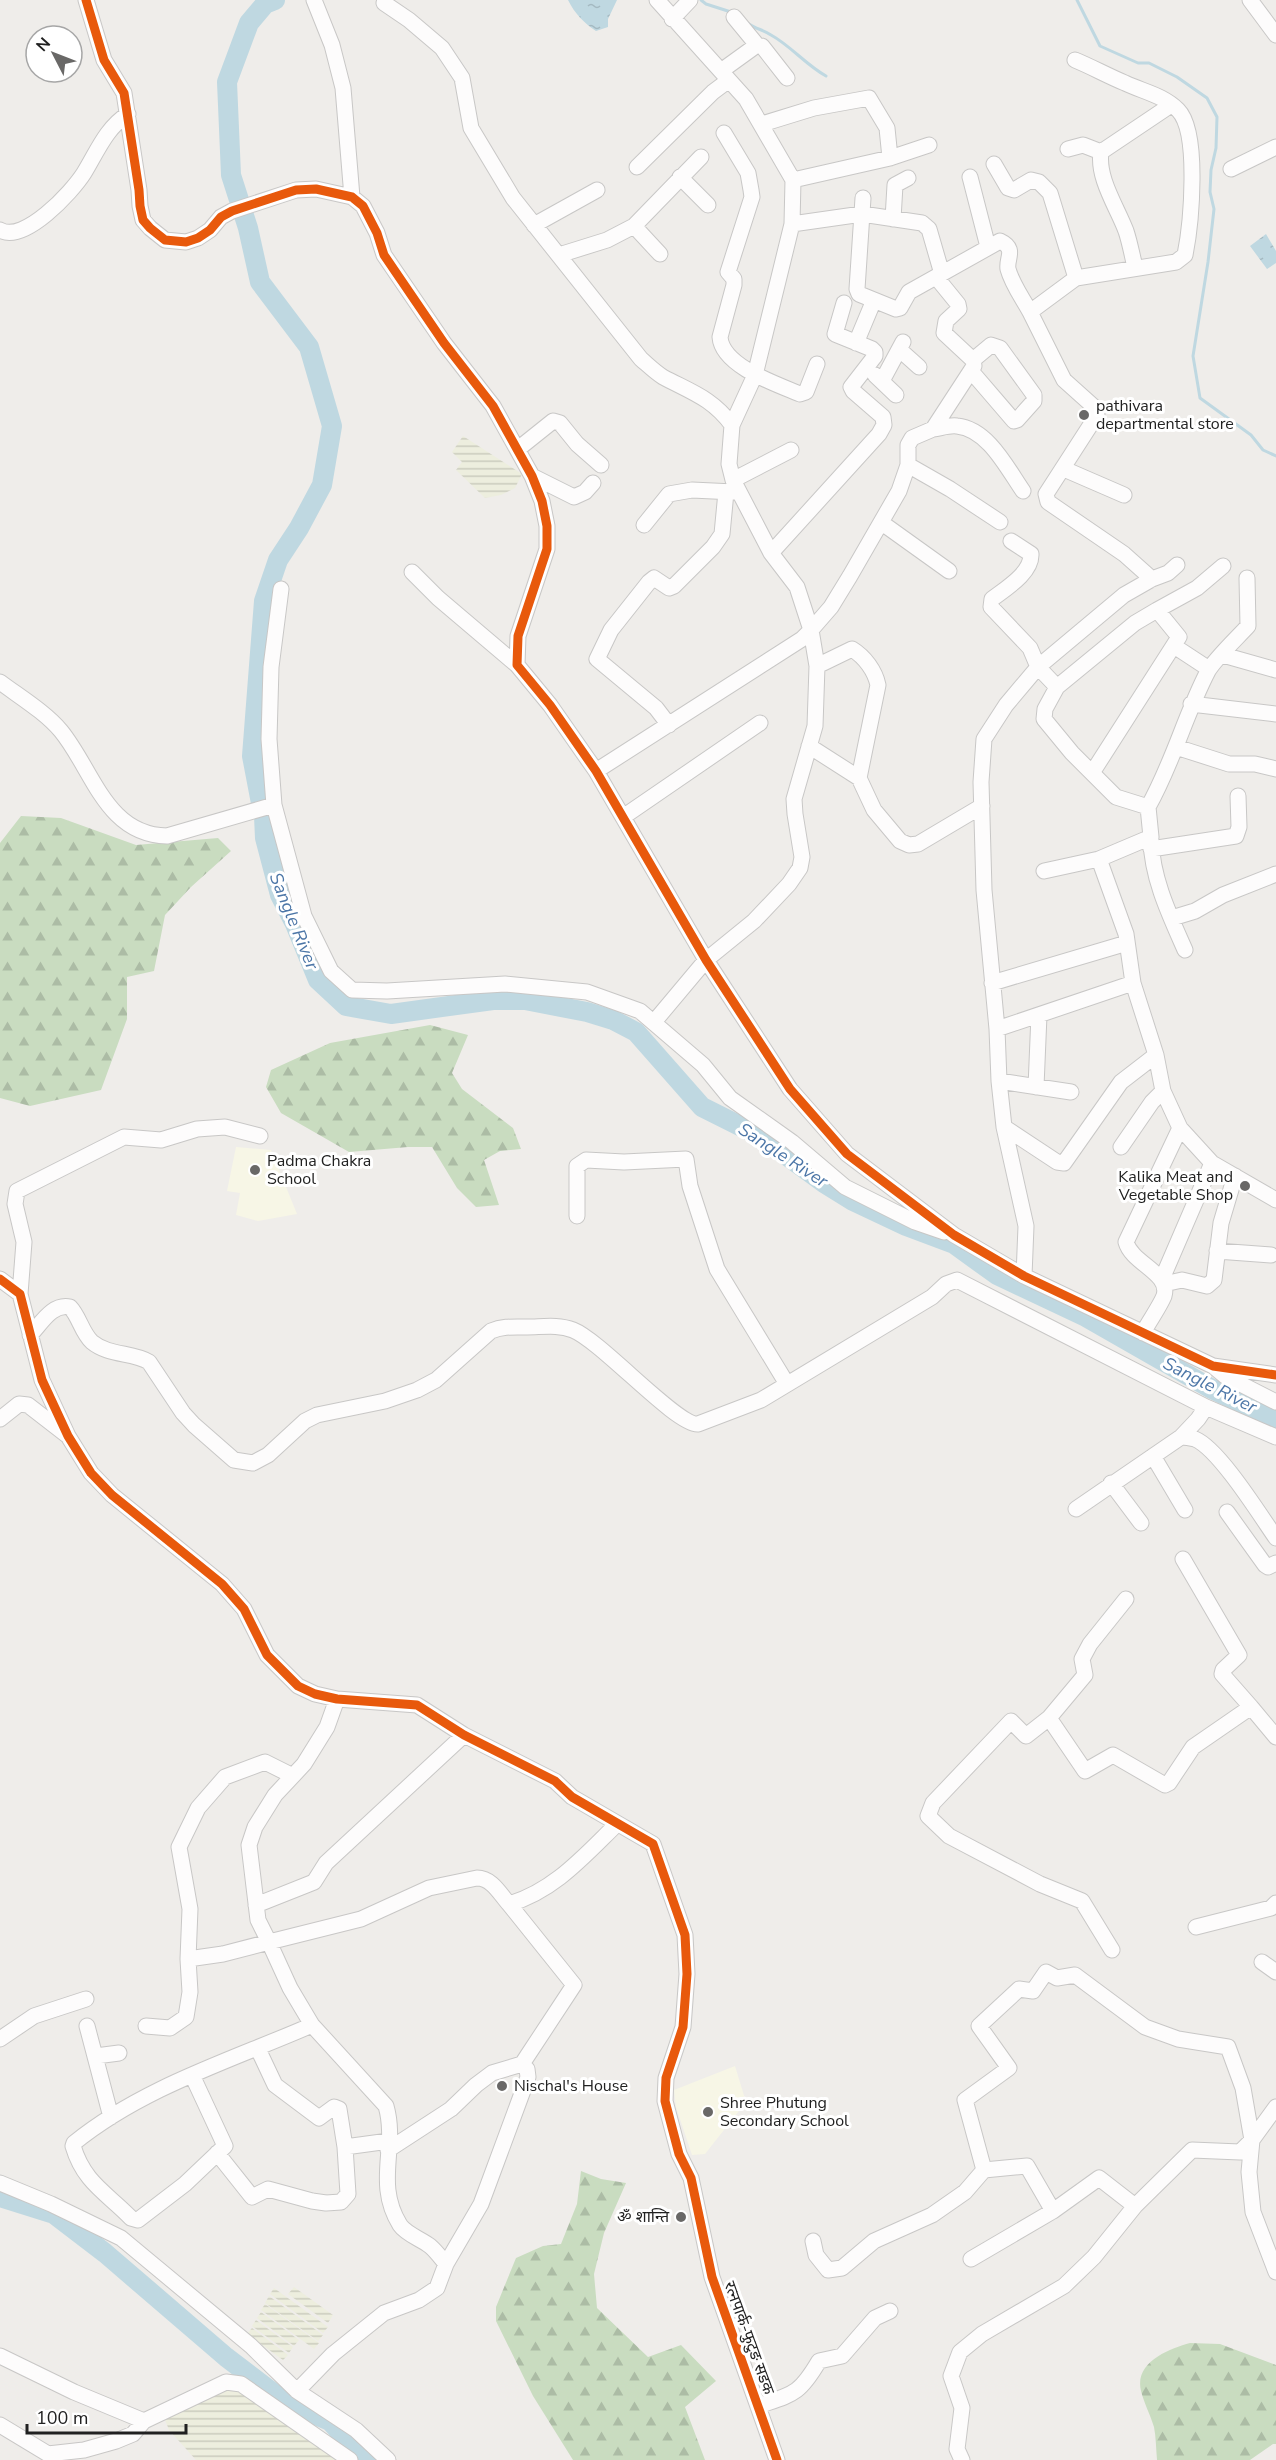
<svg xmlns="http://www.w3.org/2000/svg" width="1276" height="2460" font-family="'Nunito Sans','Noto Sans Devanagari',sans-serif">
<defs>
<pattern id="farmland-rules" width="6" height="5" patternUnits="userSpaceOnUse" patternTransform="scale(1.5)"><rect width="6" height="5" fill="#edeede"/><path d="M0 2.5h6" fill="none" stroke="#cbccbe"/></pattern>
<pattern id="forest-firs" width="22" height="20" patternUnits="userSpaceOnUse" patternTransform="scale(1.5)"><rect width="22" height="20" fill="#c9dcc0"/><path d="M5 1l3.5 6h-7zM16 11l3.5 6h-7z" fill="#acbca5"/></pattern>
<pattern id="water-ripples" width="26" height="14" patternUnits="userSpaceOnUse" patternTransform="scale(1.5)"><rect width="26" height="14" fill="#bfd8e1"/><path d="M2 4q2-2 4 0t4 0M15 11q2-2 4 0t4 0" fill="none" stroke="#a4b9c1"/></pattern>
</defs>
<rect width="100%" height="100%" fill="#efedea"/>
<!-- education -->
<path fill="#f7f6e6" d="M 236,1147 L 271,1150 L 297,1214 L 258,1221 L 236,1215 L 240,1193 L 227,1191 Z
M 735,2066 L 746,2102 L 705,2154 L 692,2155 L 676,2107 L 674,2090 Z"/>
<!-- farmland -->
<path fill="url(#farmland-rules)" d="M 463,436 L 522,474 L 515,488 L 501,495 L 485,498 L 456,470 L 462,462 L 452,452 Z
M 294,2287 L 333,2315 L 328,2323 L 288,2294 Z
M 274,2288 L 328,2327 L 323,2333 L 270,2294 Z
M 269,2296 L 323,2335 L 318,2341 L 265,2303 Z
M 265,2304 L 319,2343 L 314,2349 L 261,2310 Z
M 261,2312 L 299,2340 L 294,2346 L 257,2318 Z
M 256,2320 L 293,2347 L 289,2353 L 252,2326 Z
M 252,2328 L 288,2355 L 283,2360 L 247,2334 Z
M 227,2387 L 238,2390 L 337,2460 L 196,2460 L 169,2430 L 164,2417 Z"/>
<!-- forest -->
<path fill="url(#forest-firs)" d="M 21,816 L 61,818 L 136,845 L 218,838 L 231,851 L 191,887 L 165,915 L 154,971 L 127,977 L 127,1019 L 101,1090 L 30,1106 L 0,1098 L 0,843 Z
M 430,1025 L 468,1035 L 452,1073 L 462,1089 L 513,1128 L 521,1149 L 500,1151 L 484,1160 L 499,1205 L 476,1207 L 457,1188 L 432,1147 L 408,1147 L 349,1152 L 281,1113 L 266,1087 L 271,1070 L 330,1043 Z
M 581,2171 L 601,2179 L 626,2183 L 604,2233 L 594,2274 L 597,2308 L 648,2357 L 681,2345 L 716,2381 L 685,2407 L 705,2460 L 573,2460 L 533,2396 L 496,2321 L 496,2307 L 516,2258 L 543,2246 L 561,2244 L 577,2204 Z
M 1190,2343 L 1220,2344 L 1276,2365 L 1276,2444 L 1273,2444 L 1250,2460 L 1157,2460 C 1156,2449 1156,2437 1154,2427 C 1150,2414 1144,2403 1141,2391 C 1134,2362 1169,2349 1190,2343 Z"/>
<!-- water -->
<path fill="url(#water-ripples)" d="M 568,0 L 617,0 L 608,19 L 608,27 L 596,31 C 584,23 575,14 568,0 Z
M 1266,234 L 1276,251 L 1276,263 L 1267,269 L 1250,246 Z"/>
<g fill="none" stroke-linecap="round" stroke-linejoin="round">
<!-- stream -->
<path stroke="#bfd8e1" stroke-width="3" d="M 701,0 L 706,4 L 731,12
M 1077,0 L 1100,46 L 1138,63 L 1149,63 L 1177,77 L 1207,98 L 1217,117 L 1216,148 L 1211,170 L 1210,192 L 1214,209 L 1208,262 L 1193,356 L 1200,398 L 1251,435 L 1263,450 L 1276,456
M 749,24 C 756,29 764,30 771,35 C 791,46 806,65 826,76"/>
<!-- river -->
<path stroke="#bfd8e1" stroke-width="20" d="M 261,803 L 252,756 L 264,601 L 278,560 L 299,528 L 322,485 L 332,426 L 309,347 L 260,282 L 248,228 L 231,175 L 227,82 L 249,23 L 265,4 L 275,0
M 264,816 L 265,838 L 280,895 L 295,924 L 318,980 L 346,1006 L 391,1014 L 493,1000 L 525,1000 L 587,1012 L 613,1020 L 636,1032 L 702,1107 L 760,1136 L 824,1183 L 853,1201 L 906,1226 L 954,1244 L 997,1275 L 1086,1317 L 1212,1389 L 1276,1420
M 0,2197 L 54,2214 L 105,2253 L 226,2357 L 285,2402 L 330,2421 L 366,2460"/>
<!-- minor casing -->
<g stroke="#c8c7c6" stroke-width="17">
<path id="minor" d="M 86,0 L 104,60 L 124,93 L 139,190 L 140,206 L 143,220 L 150,228 L 165,240 L 186,242 L 198,238 L 210,230 L 221,217 L 232,211 L 296,190 L 316,189 L 352,197 L 363,206 L 377,233 L 384,255 L 444,343 L 493,406 L 532,476 L 542,501 L 547,526 L 547,549 L 518,636 L 517,665 L 550,705 L 596,771 L 706,960 L 790,1089 L 847,1154 L 954,1235 L 1024,1276 L 1213,1366 L 1276,1375
M 314,0 L 332,45 L 343,88 L 352,197
M 1250,0 L 1276,35
M 384,3 L 409,20 L 442,48 L 462,78 L 471,128 L 513,198 L 641,359 C 648,365 655,372 663,377 C 691,392 712,398 732,425
M 734,17 L 757,45
M 672,19 L 690,0
M 1075,60 C 1092,67 1108,76 1125,83 C 1144,92 1163,95 1178,110 C 1200,132 1191,225 1185,255 L 1176,262 L 1076,278 L 1030,312 L 1064,380 L 1093,406 L 1097,415 L 1046,494 L 1048,502 L 1124,554 L 1152,579
M 721,71 L 757,45 L 762,46 L 787,78
M 762,124 L 814,108 L 869,98 L 887,128 L 890,158
M 724,133 L 748,173 L 751,190 L 752,197 L 728,272 L 734,279 L 734,285 L 720,337 C 722,366 776,384 800,394 L 806,392 L 817,364
M 1068,149 L 1083,145 L 1101,152
M 994,164 L 1008,188 L 1014,190 L 1031,180 L 1039,182 L 1050,193 L 1076,278
M 637,167 L 713,92 L 729,80
M 1231,169 L 1276,147
M 680,177 L 708,205
M 970,177 L 988,247
M 793,180 L 890,158 L 929,145
M 863,198 L 857,289 L 859,294 L 896,309 L 900,308 L 909,292 L 1000,241 C 1017,249 1006,258 1008,269 C 1012,284 1023,299 1030,312
M 893,219 L 895,185 L 908,178
M 792,224 L 862,214 L 922,223 L 929,229 L 942,274
M 534,225 L 597,190
M 634,226 L 660,254
M 0,230 C 24,244 72,192 84,173 C 97,152 106,128 128,114
M 559,255 L 607,240 L 634,226 L 701,157
M 1135,267 C 1132,255 1130,243 1126,231 C 1117,207 1097,178 1101,152 L 1171,105
M 856,343 L 874,300
M 900,350 L 919,367
M 971,371 L 1014,421 L 1017,420 L 1034,401 L 1034,395 L 1000,348 L 991,345 L 973,360
M 875,375 L 896,395
M 882,381 L 903,342
M 933,429 C 941,428 949,425 957,426 C 988,429 1007,468 1023,491
M 518,449 L 553,421 L 560,423 L 577,444 L 601,465
M 908,465 L 950,489 L 1000,522
M 1064,469 L 1124,495
M 532,476 L 574,497 L 585,492 L 593,483
M 733,480 L 791,450
M 882,523 L 949,571
M 644,525 L 669,494 L 692,490 L 734,492
M 1011,541 L 1031,554 C 1032,573 1005,589 992,599 L 991,607 L 1030,648 L 1038,667 L 1006,705 L 984,739 L 981,782 L 984,890 L 997,1029 L 999,1081 L 1004,1127 L 1026,1226 L 1024,1276
M 771,553 L 879,434 L 884,425 L 883,417 L 853,391 L 851,387 L 875,356 L 875,352 L 872,349 L 835,334 L 844,303
M 1177,565 L 1168,573 L 1152,579 L 1124,595 L 1038,667 L 1057,687 L 1045,709 L 1044,719 L 1072,753 L 1116,797 L 1148,807 L 1151,837 L 1099,859 L 1126,934 L 1133,983 L 1156,1055 L 1163,1091 L 1180,1128 L 1212,1163 L 1276,1200
M 412,572 L 438,598 L 517,665
M 281,589 L 271,667 L 269,739 L 274,805 L 304,916 L 331,971 L 352,990 L 387,991 L 505,984 L 587,992 L 640,1011 L 703,1065 L 730,1098 L 792,1142 L 845,1187 L 915,1222 L 944,1232
M 1174,646 L 1209,669
M 1223,655 L 1276,670
M 817,666 L 852,649 C 865,657 875,671 878,685 L 859,778
M 0,682 C 20,697 45,712 61,731 C 93,770 106,835 167,836 L 274,805
M 1057,687 L 1135,623 L 1157,610
M 1191,704 L 1276,714
M 669,725 L 656,708 L 597,659 L 611,630 L 649,582 L 654,578 L 669,588 L 674,586 L 713,547 L 722,534 L 726,492
M 809,746 L 859,778 L 874,810 L 900,841 L 909,845 L 918,844 L 982,806
M 1176,747 L 1229,764 L 1255,764 L 1276,769
M 596,771 L 802,639 L 811,630 L 831,607 L 850,576 L 899,491 L 908,465 L 908,445 L 912,438 L 933,429 L 974,366 L 973,360 L 944,333 L 946,321 L 959,309 L 958,304 L 936,277
M 1092,773 L 1179,637 L 1157,610 L 1197,588 L 1223,566
M 1148,807 C 1173,763 1185,715 1208,671 C 1215,659 1237,638 1248,626 L 1247,578
M 623,817 L 760,723
M 1151,840 C 1152,879 1170,916 1185,950
M 1151,849 L 1236,836 L 1239,827 L 1238,796
M 1044,871 L 1099,859
M 1172,918 L 1195,911 L 1223,895 L 1276,874
M 992,983 L 1127,943
M 654,1022 L 706,960 L 754,921 L 789,884 L 800,868 L 802,857 L 795,814 L 794,799 L 815,726 L 817,666 L 811,630 L 797,587 L 771,553 L 733,480 L 729,464 L 732,425 L 755,375 L 792,224 L 793,180 L 746,99 L 657,0
M 997,1029 L 1133,983
M 999,1081 L 1071,1092
M 1036,1087 L 1039,1015
M 1004,1127 L 1057,1162 L 1064,1163 L 1121,1082 L 1156,1055
M 1121,1147 L 1152,1102 L 1163,1091
M 577,1216 L 577,1166 L 586,1160 L 624,1162 L 686,1159 L 690,1186 L 717,1269 L 787,1384
M 1217,1251 L 1271,1255
M 0,1279 L 20,1294 L 42,1380 L 68,1436 L 91,1473 L 112,1495 L 222,1584 L 244,1609 L 267,1655 L 298,1686 L 315,1694 L 337,1699 L 417,1705 L 464,1735 L 555,1781 L 572,1797 L 653,1844 L 685,1935 L 687,1974 L 683,2027 L 666,2078 L 665,2101 L 679,2154 L 691,2178 L 712,2277 L 777,2460
M 1162,1279 L 1212,1163
M 1164,1284 L 1182,1280 L 1207,1286 L 1214,1280 L 1221,1223 L 1235,1176
M 20,1294 L 24,1242 L 15,1204 L 17,1191 L 124,1137 L 161,1140 L 197,1129 L 225,1127 L 260,1136
M 1143,1333 C 1149,1321 1159,1308 1164,1296 C 1171,1273 1132,1264 1126,1242 L 1180,1128
M 30,1335 C 41,1324 52,1303 70,1307 C 79,1316 82,1333 92,1342 C 109,1356 132,1352 149,1362 L 183,1413 L 194,1425 L 234,1460 L 253,1463 L 268,1455 L 305,1421 L 317,1415 L 385,1401 L 417,1390 L 436,1380 L 491,1331 C 503,1326 514,1327 527,1327 C 542,1327 558,1324 573,1330 C 601,1341 677,1426 698,1424 L 761,1400 L 932,1297 L 946,1284 L 957,1280 L 1206,1407 L 1276,1437
M 1213,1366 L 1225,1376 L 1276,1402
M 0,1419 L 19,1404 L 28,1405 L 68,1436
M 1181,1437 C 1186,1437 1191,1438 1195,1439 C 1219,1449 1260,1515 1276,1538
M 1153,1456 L 1185,1510
M 1111,1483 L 1141,1523
M 1076,1509 L 1181,1437 L 1198,1419 L 1206,1407
M 1227,1512 L 1265,1565 L 1268,1567 L 1276,1563
M 1183,1559 L 1239,1655 L 1223,1670 L 1222,1674 L 1251,1707
M 1049,1718 L 1085,1675 L 1082,1659 L 1090,1644 L 1126,1599
M 256,1905 L 314,1882 L 326,1863 L 464,1735
M 1196,1927 L 1271,1908 L 1276,1903
M 1112,1950 L 1082,1901 L 1040,1884 L 949,1836 L 928,1816 L 933,1803 L 1011,1721 L 1026,1736 L 1049,1718 L 1085,1771 L 1113,1755 L 1165,1785 L 1169,1783 L 1193,1747 L 1251,1707 L 1276,1737
M 188,1959 L 190,1909 L 179,1847 L 198,1808 L 225,1777 L 265,1762 L 291,1775
M 1262,1962 L 1276,1972
M 87,2026 L 111,2117
M 146,2026 L 170,2028 L 186,2017 L 190,1992 L 188,1959 L 223,1954 L 269,1942 L 258,1920 L 249,1845 L 255,1827 L 275,1795 L 304,1764 L 327,1727 L 337,1699
M 0,2039 L 34,2016 L 86,1999
M 96,2056 L 119,2053
M 192,2075 L 225,2146 L 185,2184 L 138,2220 L 131,2218 C 107,2193 84,2183 73,2146 L 74,2143 C 143,2087 232,2060 312,2025
M 345,2147 L 389,2141
M 388,2150 L 451,2109 L 476,2085 L 492,2073 L 522,2064
M 217,2153 L 252,2197 L 268,2189 L 312,2201 L 326,2203 L 341,2202 L 348,2194 L 345,2147 L 339,2109 L 334,2107 L 319,2118 L 275,2085 L 258,2049
M 0,2183 L 51,2204 L 121,2238 L 251,2346 L 297,2391 L 356,2430 L 388,2460
M 1053,2211 L 1099,2178 L 1135,2206
M 813,2241 L 816,2255 L 828,2270 L 842,2268 L 874,2241 L 932,2215 L 965,2192 L 984,2170
M 971,2259 L 1053,2211 L 1027,2166 L 984,2170 L 965,2100 L 1009,2068 L 979,2026 L 1019,1989 L 1033,1991 L 1046,1972 L 1057,1978 L 1075,1975 L 1145,2027 L 1178,2039 L 1228,2047 L 1243,2088 L 1252,2140 L 1249,2172 L 1253,2212 L 1276,2272
M 446,2264 C 441,2258 436,2251 430,2246 C 421,2239 406,2234 400,2225 C 374,2183 398,2148 386,2106 L 312,2025 L 290,1988 L 269,1942 L 361,1919 L 429,1888 L 477,1878 C 492,1878 500,1894 509,1904 C 554,1891 584,1856 617,1824
M 0,2356 L 74,2392 L 144,2421 L 226,2382 L 241,2384 L 350,2460
M 297,2391 L 333,2354 L 384,2313 L 419,2300 L 437,2288 L 446,2264 L 481,2204 L 528,2077 L 527,2069 L 522,2064 L 574,1985 L 509,1904
M 758,2406 C 793,2394 799,2395 819,2361 L 842,2356 L 875,2318 L 890,2311
M 0,2425 L 48,2454 L 84,2450 L 116,2441 L 133,2434 L 144,2421
M 962,2460 L 957,2449 L 962,2408 L 951,2376 L 960,2352 L 982,2334 L 1064,2286 L 1094,2257 L 1135,2206 L 1192,2150 L 1240,2152 L 1252,2140 L 1276,2107"/>
</g>
<!-- minor -->
<use href="#minor" stroke="#fdfcfc" stroke-width="15"/>
<!-- cycleway casing -->
<g stroke="#fff" stroke-width="13">
<path id="cycleway" d="M 86,0 L 104,60 L 124,93 L 139,190 L 140,206 L 143,220 L 150,228 L 165,240 L 186,242 L 198,238 L 210,230 L 221,217 L 232,211 L 296,190 L 316,189 L 352,197 L 363,206 L 377,233 L 384,255 L 444,343 L 493,406 L 532,476 L 542,501 L 547,526 L 547,549 L 518,636 L 517,665 L 550,705 L 596,771 L 706,960 L 790,1089 L 847,1154 L 954,1235 L 1024,1276 L 1213,1366 L 1276,1375
M 0,1279 L 20,1294 L 42,1380 L 68,1436 L 91,1473 L 112,1495 L 222,1584 L 244,1609 L 267,1655 L 298,1686 L 315,1694 L 337,1699 L 417,1705 L 464,1735 L 555,1781 L 572,1797 L 653,1844 L 685,1935 L 687,1974 L 683,2027 L 666,2078 L 665,2101 L 679,2154 L 691,2178 L 712,2277 L 777,2460"/>
</g>
<!-- cycleway -->
<use href="#cycleway" stroke="#e8590c" stroke-width="9"/>
</g>
<!-- markers -->
<g fill="#696867" stroke="#fff" stroke-width="2">
<circle cx="1084" cy="415" r="6"/>
<circle cx="255" cy="1170" r="6"/>
<circle cx="1245" cy="1186" r="6"/>
<circle cx="502" cy="2086" r="6"/>
<circle cx="708" cy="2112" r="6"/>
<circle cx="681" cy="2217" r="6"/>
</g>
<g text-anchor="middle" dominant-baseline="central" stroke-width="6" stroke-linejoin="round" paint-order="stroke">
<!-- poi labels -->
<g font-size="16" fill="#212121" stroke="#fff" text-anchor="start">
<text x="1096" y="406">pathivara<tspan x="1096" dy="18">departmental store</tspan></text>
<text x="267" y="1161">Padma Chakra<tspan x="267" dy="18">School</tspan></text>
<text x="1233" y="1177" text-anchor="end">Kalika Meat and<tspan x="1233" dy="18">Vegetable Shop</tspan></text>
<text x="514" y="2086">Nischal's House</text>
<text x="720" y="2103">Shree Phutung<tspan x="720" dy="18">Secondary School</tspan></text>
<text x="669" y="2217" text-anchor="end">ॐ शान्ति</text>
</g>
<!-- street labels -->
<g font-size="16" fill="#212121" stroke="#fff">
<text transform="translate(749 2338) rotate(70)">रत्नपार्क-फुटुङ सडक</text>
</g>
<!-- water labels -->
<g font-size="18" font-style="italic" fill="#4c76a7" stroke="#fff">
<text transform="translate(294 921) rotate(68)">Sangle River</text>
<text transform="translate(783 1155) rotate(33)">Sangle River</text>
<text transform="translate(1210 1385) rotate(27)">Sangle River</text>
</g>
</g>
<!-- north arrow -->
<g transform="translate(54 54) rotate(312)"><circle r="28" fill="#ffffff" stroke="#a6a6a6" stroke-width="1.5"/>
<path d="M0-4.5L10 22L0 15L-10 22Z" fill="#696867"/>
<text y="-9" font-size="16" font-weight="bold" text-anchor="middle" fill="#212121">N</text>
</g>
<!-- scale -->
<path d="M27 2424v9h159v-9" fill="none" stroke="#212121" stroke-width="3"/>
<text x="36" y="2424" font-size="18" fill="#212121" stroke="#ffffff" stroke-width="4.5" paint-order="stroke">100 m</text>
</svg>
